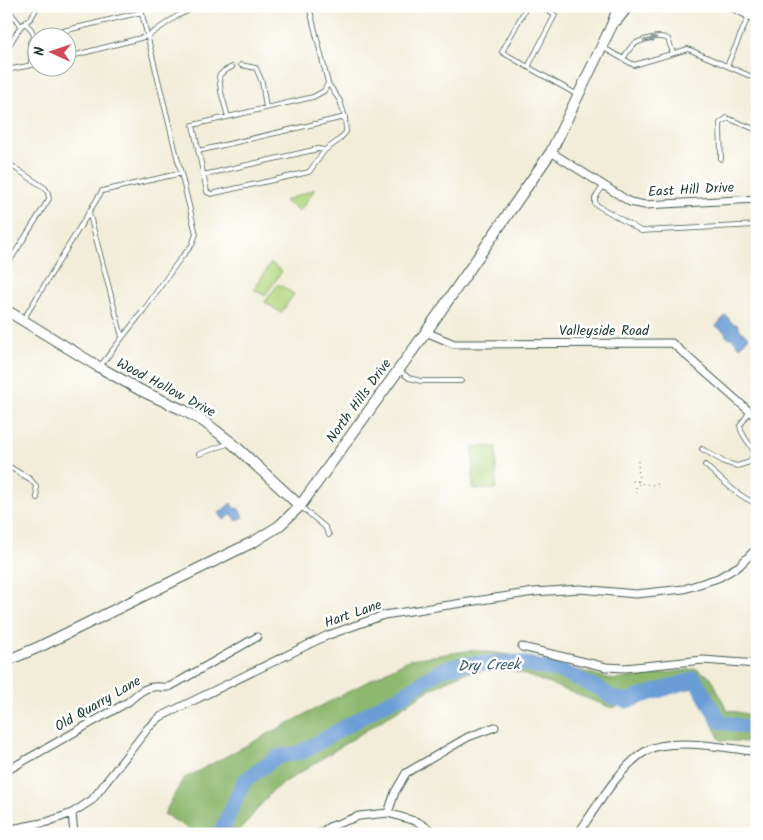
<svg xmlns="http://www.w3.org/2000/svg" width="763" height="840" font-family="Kalam,sans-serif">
<rect width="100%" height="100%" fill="#fff"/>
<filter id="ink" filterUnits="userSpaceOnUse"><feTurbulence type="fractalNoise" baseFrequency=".02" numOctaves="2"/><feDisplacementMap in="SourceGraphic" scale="10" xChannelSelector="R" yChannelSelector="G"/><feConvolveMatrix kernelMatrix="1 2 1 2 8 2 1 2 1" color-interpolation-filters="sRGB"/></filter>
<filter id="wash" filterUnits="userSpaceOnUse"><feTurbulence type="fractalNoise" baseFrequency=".0096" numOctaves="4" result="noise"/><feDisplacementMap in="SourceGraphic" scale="20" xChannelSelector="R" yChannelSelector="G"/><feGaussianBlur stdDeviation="1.12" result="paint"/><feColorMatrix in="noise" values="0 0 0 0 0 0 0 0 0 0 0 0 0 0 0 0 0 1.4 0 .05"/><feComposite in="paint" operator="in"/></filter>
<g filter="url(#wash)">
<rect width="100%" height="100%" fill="#f2edd8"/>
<!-- green -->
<path fill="#b3d77f" stroke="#698a5a" d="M 315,189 L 300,211 L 284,201 Z
M 271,263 L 282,271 L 265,296 L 254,289 Z
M 278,284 L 294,294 L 281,313 L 265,302 Z
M 473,447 L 496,447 L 496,489 L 473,489 Z"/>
<!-- forest -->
<path fill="#8eb86e" stroke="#567a51" d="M 474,650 L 531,658 L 615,680 L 696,669 L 711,677 L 727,710 L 757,716 L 757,743 L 720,740 L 695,688 L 656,695 L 612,708 L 537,679 L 505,668 L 463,673 L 429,690 L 273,790 L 237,834 L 198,834 L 164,814 L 183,779 L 410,659 Z"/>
<!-- water -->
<path fill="#6b9dd6" stroke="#456d85" d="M 726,315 L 732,323 L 738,325 L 740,330 L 749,337 L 740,347 L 732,338 L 730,338 L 726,336 L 725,332 L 716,326 Z
M 231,503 L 235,509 L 238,508 L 244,517 L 237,521 L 232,514 L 224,520 L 219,513 Z"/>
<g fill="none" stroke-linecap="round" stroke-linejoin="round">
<!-- river -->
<path stroke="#6b9dd6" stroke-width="15" d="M 219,834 L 223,828 L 244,781 L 277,757 L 302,752 L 382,705 L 403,695 L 439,671 L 462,664 L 517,662 L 566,673 L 600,689 L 611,697 L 626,701 L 695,679 L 720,722 L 757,729"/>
</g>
</g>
<g filter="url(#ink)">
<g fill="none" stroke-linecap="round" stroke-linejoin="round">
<!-- lane casing -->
<g stroke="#3f574d" stroke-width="5.5">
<path id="lane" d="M 309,6 L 328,83 L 340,101 L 345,117 L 346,132 L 338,141 L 325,150 L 309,172 L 211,194 L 207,192 L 193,125 L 313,97 L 324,91 L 328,83
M 527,6 L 502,52 L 528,67 L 555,15 L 539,6
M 6,7 L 21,26 L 6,50
M 749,15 L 727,66 L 757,79
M 25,23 L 31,29 L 35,38
M 20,27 L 31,18 L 38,6
M 602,47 L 634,65 L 688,49 L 727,66
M 68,57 L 148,36 L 177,16 L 198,6
M 623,59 C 626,54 629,49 633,45 C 640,40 660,34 668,39 L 673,53
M 31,65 L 30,42 L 34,38 L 142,12
M 241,65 L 256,68 L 262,82 L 266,108
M 528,67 L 576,94
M 6,70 L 38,64
M 228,117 L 221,92 L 219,76 L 224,71 L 232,67
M 198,151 L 345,117
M 721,159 L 720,123 L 727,118 L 757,130
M 6,162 L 45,188 L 48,193 L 49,199 L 6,267
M 203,175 L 318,149 L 325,150
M 604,185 L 595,198 L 595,204 L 641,231 L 757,225
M 89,212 L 122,337
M 23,320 L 102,191 L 182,173
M 101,365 L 143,311 L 180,259 L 192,245 L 196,234 L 140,6
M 400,371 L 409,378 L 421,381 L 461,381
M 702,449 L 724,462 L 737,466 L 750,462 C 758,447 748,446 743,434 C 741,432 741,429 740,426 L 750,411
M 199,454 L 230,443
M 6,465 L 30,479 L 36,486 L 37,498
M 705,465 C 721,479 737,496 757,504
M 300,506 L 325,527 L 329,535"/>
</g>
<!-- street casing -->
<g stroke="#3f574d" stroke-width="9">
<path id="street" d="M 551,152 L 630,202 L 645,205 L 757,199
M 426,332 L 454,344 L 672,343 L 757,418
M 522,647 L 606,667 L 625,668 L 703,660 L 757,664
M 6,771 L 128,702 C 135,696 144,687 154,687 C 160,686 164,689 171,686 L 257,637
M 72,813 L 74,834
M 388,813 L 395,792 L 406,773 L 468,737 L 495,727
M 6,830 L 47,822 L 72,813 L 92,800 L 148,728 L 160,717 L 326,636 L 384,615 L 534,592 L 580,589 L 636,594 L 684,589 L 718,578 L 739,566 L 757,548
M 319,834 L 329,827 L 359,816 L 388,813 L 418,822 L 437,834
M 578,834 C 595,809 620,766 646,751 C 671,737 728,748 757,752"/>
</g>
<!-- secondary casing -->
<g stroke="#3f574d" stroke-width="12">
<path id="secondary" d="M 733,6 L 757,18
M 617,20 L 628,6
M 6,310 L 99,367 L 140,390 L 183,410 L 203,421 L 232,443 L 300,506
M 6,661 L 39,647 L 255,541 L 279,526 L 300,506 L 426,332 L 551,152 L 611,27 L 619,6"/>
</g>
<!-- path -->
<path stroke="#3f574d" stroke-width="1" stroke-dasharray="1 4" stroke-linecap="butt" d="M 638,461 L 639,483 L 653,485 L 658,484 L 659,491
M 632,481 L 638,481
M 636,493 L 636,486 L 638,486 L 639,484"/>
<!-- lane -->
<use href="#lane" stroke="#fff" stroke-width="4"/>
<!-- street -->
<use href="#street" stroke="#fff" stroke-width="7"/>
<!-- secondary -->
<use href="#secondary" stroke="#fff" stroke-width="10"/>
</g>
<!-- one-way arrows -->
<defs><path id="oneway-solid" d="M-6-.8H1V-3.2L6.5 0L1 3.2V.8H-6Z" transform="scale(1.25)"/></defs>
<use fill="#8f9e9a" href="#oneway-solid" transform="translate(650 39) rotate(-14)"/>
</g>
<g text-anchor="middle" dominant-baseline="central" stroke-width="5" stroke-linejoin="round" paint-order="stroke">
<!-- street labels -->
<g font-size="14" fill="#1f3d34" stroke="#fff">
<text transform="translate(691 190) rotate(-3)">East Hill Drive</text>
<text x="604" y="331">Valleyside Road</text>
<text transform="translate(166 388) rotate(28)">Wood Hollow Drive</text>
<text transform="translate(359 401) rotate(-54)">North Hills Drive</text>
<text transform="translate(353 614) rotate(-19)">Hart Lane</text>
<text transform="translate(98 704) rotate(-30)">Old Quarry Lane</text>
</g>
<!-- water labels -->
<g font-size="15" font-style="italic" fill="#3a5f6d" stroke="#fff">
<text transform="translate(489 666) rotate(-2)">Dry Creek</text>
</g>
</g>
<!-- margin -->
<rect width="763" height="840" fill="none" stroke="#fff" stroke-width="25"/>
<!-- north arrow -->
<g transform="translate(52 52) rotate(273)"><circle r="24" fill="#ffffff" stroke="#a5b1ae"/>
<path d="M0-4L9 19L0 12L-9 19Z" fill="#d1495b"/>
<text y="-8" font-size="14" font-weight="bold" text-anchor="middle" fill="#1f3d34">N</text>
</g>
</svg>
